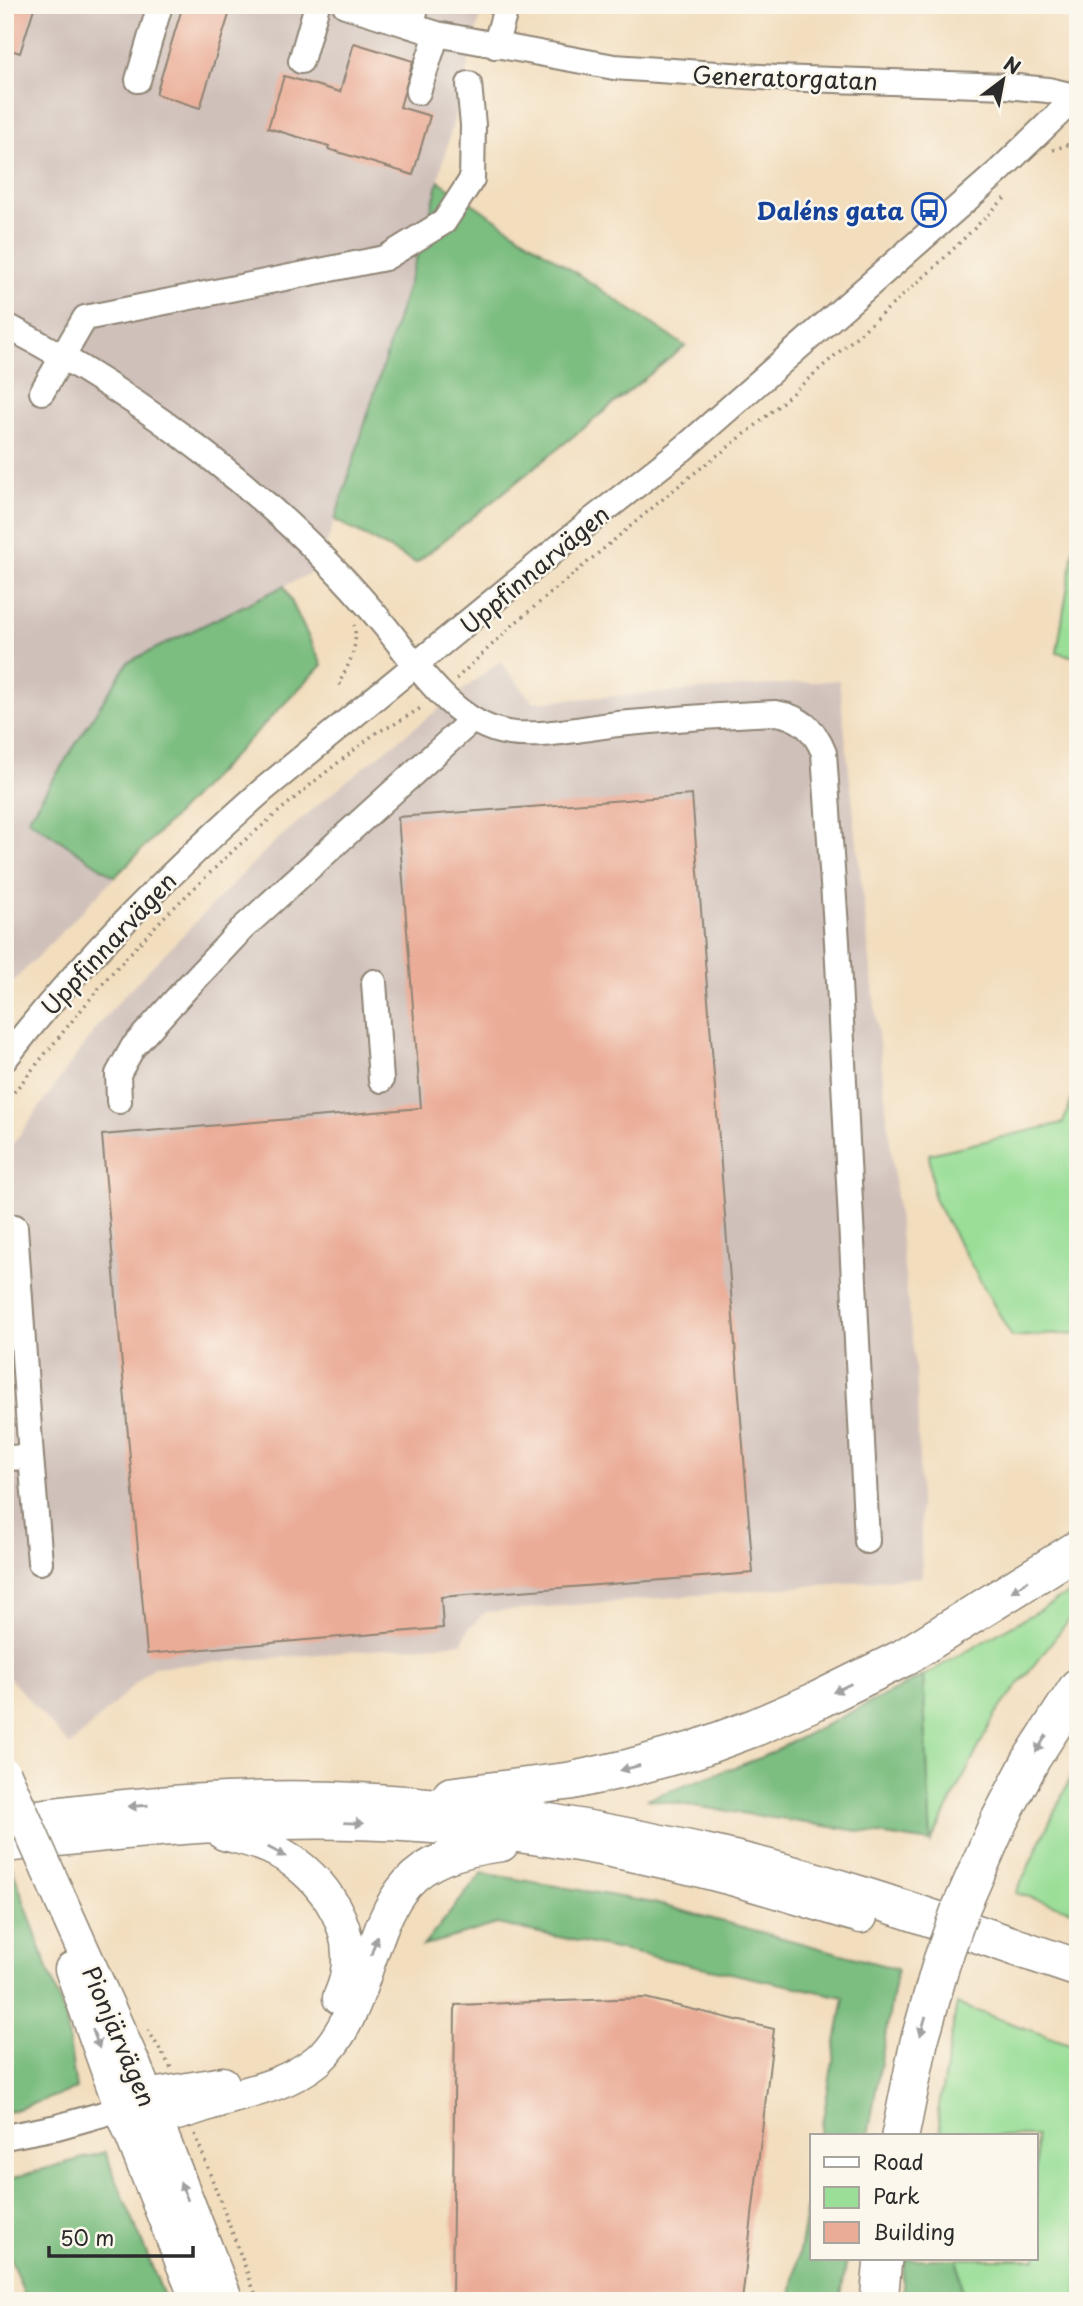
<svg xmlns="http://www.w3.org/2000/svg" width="1083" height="2306" font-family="'Playpen Sans',sans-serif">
<rect width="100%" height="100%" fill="#fbf7ec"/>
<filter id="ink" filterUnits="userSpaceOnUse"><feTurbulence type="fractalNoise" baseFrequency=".0143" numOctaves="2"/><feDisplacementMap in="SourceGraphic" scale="14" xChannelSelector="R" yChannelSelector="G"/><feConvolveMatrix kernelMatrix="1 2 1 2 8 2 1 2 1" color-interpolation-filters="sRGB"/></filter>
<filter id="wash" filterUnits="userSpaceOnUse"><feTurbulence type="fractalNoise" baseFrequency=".00686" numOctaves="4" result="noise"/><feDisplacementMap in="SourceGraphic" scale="28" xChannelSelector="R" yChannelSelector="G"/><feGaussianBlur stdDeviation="1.57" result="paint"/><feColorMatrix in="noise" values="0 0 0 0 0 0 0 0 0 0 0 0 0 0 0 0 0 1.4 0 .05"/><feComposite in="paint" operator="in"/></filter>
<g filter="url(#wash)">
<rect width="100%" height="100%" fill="#f2ddbd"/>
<!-- industrial -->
<path fill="#cfc0ba" d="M 5,5 L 483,5 L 429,217 L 319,569 L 128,662 L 28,819 L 115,877 L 5,990 Z
M 500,661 L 533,702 L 839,680 L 917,1386 L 922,1577 L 486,1612 L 469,1628 L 462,1643 L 153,1667 L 70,1746 L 5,1673 L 5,1155 L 97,1027 L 125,994 L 269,847 L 345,782 Z"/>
<!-- green -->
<path fill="#9ade97" stroke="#628461" stroke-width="2" d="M 1078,524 L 1078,658 L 1057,652 Z
M 1078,1083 L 1078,1333 L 1012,1337 L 934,1199 L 929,1154 L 1063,1123 Z
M 1078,1588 L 1078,1608 L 995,1715 L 931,1842 L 923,1676 Z
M 1078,1762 L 1078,1912 L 1016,1893 Z
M 957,2004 L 1078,2047 L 1078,2301 L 963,2301 L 957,2259 L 1036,2259 L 1036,2136 L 941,2136 L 938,2112 Z"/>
<!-- forest -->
<path fill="#7bbd80" stroke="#537456" stroke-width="2" d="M 439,181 L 685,346 L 416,563 L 335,520 L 429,217 Z
M 284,586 L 322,665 L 115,877 L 28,819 L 128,662 Z
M 923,1676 L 931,1842 L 647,1799 L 760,1758 Z
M 11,1864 L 66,2020 L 76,2089 L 5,2113 L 5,1865 Z
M 482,1873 L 654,1903 L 897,1969 L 868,2136 L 820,2136 L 844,1997 L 497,1924 L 423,1946 Z
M 105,2152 L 166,2301 L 27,2301 L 5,2245 L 5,2180 Z
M 812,2180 L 812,2259 L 847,2259 L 840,2301 L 790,2301 Z
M 906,2259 L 957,2259 L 963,2301 L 903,2301 L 903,2273 Z"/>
<g id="blocks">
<!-- building -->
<path fill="#eaac96" d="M 5,5 L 35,5 L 20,53 L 5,48 Z
M 183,5 L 232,5 L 200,108 L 156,94 Z
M 354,43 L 413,61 L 400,107 L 430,116 L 413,175 L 328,149 L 329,146 L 268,128 L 284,76 L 340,92 Z
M 692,795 L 753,1573 L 441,1597 L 443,1628 L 147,1654 L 102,1135 L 421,1108 L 398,817 Z
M 645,1998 L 774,2029 L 742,2301 L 452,2301 L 455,2005 Z"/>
</g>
</g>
<g filter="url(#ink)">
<use href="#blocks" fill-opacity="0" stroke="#8e8474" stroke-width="2"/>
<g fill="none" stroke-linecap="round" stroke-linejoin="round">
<!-- minor casing -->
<g stroke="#8e8474" stroke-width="28">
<path id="minor" d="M 345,5 L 437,34 L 614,67 L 776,78 L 1007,86 L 1048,90 L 1078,97
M 411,26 L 417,5
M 495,46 L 507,5
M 301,61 L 317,5
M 138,80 L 160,5
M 418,92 L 437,34
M 5,325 C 143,397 285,504 384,625 C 416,664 454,725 508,733 C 541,738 584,728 618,724 C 671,719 723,715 776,713 C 801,717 815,730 824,753 L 837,942 L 867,1541
M 42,392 L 85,318 L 385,258 L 444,222 L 472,179 L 473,125 L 469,84
M 374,982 L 381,1080
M 5,1059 C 81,960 170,872 263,790 L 592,520 L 684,448 L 998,172 L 1078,95
M 119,1101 L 118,1074 L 133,1047 L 180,995 L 243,928 L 471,721
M 31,1457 L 40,1562
M 5,1458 L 31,1457 L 15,1227
M 5,2137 L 57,2127 L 121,2109"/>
</g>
<!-- major casing -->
<g stroke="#8e8474" stroke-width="35">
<path id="major" d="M 224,1834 C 239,1838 255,1841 270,1848 C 317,1869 358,1923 346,1977 C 345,1984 342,1991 339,1998
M 5,1846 C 121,1833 236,1820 353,1823 C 477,1826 604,1845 724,1877 C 770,1889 815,1904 861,1917
M 62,1903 L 135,2066 L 227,2301
M 71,1969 L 121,2109 L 197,2301
M 121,2109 C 131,2111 142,2115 153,2117 C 171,2119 206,2104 225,2099 C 258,2090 291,2082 318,2060 C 338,2042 350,2017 359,1992 C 390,1902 395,1858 502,1845
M 121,2109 L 146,2096 L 223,2083"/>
</g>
<!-- highway casing -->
<g stroke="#8e8474" stroke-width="40">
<path id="highway" d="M 451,1796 L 570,1781 L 629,1768 L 694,1750 L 756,1727 L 816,1701 L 903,1658 L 1078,1549
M 5,1823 C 125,1806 246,1795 367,1802 C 484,1808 601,1830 715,1855 C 838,1883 958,1928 1078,1968
M 960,1910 L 999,1821 L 1032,1758 L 1078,1687
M 900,2136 L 919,2042 L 942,1961
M 879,2301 L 883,2259"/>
</g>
<!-- path -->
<path stroke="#8e8474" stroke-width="3.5" stroke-dasharray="2 5" stroke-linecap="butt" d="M 1053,150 L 1078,141
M 456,679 L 515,623 L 683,482 L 754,427 L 934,268 L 1008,195
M 341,685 L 339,683 C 349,665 359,646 354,625
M 5,1103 L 109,976 L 164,917 L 237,847 L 315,781 L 377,732 L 393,725 L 424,706
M 148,2030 L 171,2068
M 195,2134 L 258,2301"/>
<!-- minor -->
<use href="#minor" stroke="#fff" stroke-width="24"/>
<!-- major -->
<use href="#major" stroke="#fff" stroke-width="32"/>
<!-- highway -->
<use href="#highway" stroke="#fff" stroke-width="37"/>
<!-- major-bridge casing -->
<g stroke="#8e8474" stroke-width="35" stroke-linecap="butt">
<path id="major-bridge" d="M 5,1774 L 62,1903"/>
</g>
<!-- highway-bridge casing -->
<g stroke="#8e8474" stroke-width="40" stroke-linecap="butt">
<path id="highway-bridge" d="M 942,1961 L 960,1910"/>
</g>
<!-- major-bridge -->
<use href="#major-bridge" stroke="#fff" stroke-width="32"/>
<!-- highway-bridge -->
<use href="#highway-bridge" stroke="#fff" stroke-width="37"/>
</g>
<!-- one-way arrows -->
<defs><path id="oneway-solid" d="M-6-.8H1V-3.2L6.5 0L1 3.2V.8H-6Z" transform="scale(1.75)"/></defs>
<g fill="#a0a0a0">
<use href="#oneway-solid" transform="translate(1020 1586) rotate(147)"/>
<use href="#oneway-solid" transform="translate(842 1688) rotate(154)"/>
<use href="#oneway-solid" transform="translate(1041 1744) rotate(122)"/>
<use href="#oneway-solid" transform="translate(630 1768) rotate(166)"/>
<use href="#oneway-solid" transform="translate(138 1806) rotate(176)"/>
<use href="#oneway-solid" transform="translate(354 1823) rotate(2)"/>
<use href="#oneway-solid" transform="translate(277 1852) rotate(28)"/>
<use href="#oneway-solid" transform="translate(374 1946) rotate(-71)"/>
<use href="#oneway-solid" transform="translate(923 2026) rotate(106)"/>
<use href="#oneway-solid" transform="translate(96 2039) rotate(70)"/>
<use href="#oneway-solid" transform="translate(184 2191) rotate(-112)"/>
</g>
</g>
<!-- icons -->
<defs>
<g id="bus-ring" transform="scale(1.75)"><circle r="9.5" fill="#fbf7ec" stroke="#1a4fb4" stroke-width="1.5"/><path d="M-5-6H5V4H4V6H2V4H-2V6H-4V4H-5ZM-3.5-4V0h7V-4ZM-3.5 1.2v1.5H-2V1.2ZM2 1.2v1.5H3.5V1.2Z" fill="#1a4fb4"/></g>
</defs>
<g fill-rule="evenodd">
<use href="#bus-ring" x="929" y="210"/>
</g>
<g text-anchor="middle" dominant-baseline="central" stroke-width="5" stroke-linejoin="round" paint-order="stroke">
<!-- street labels -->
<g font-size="24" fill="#2b2b2b" stroke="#fbf7ec">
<text transform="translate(785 77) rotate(2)">Generatorgatan</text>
<text transform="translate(534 569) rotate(-40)">Uppfinnarvägen</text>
<text transform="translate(108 943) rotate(-47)">Uppfinnarvägen</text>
<text transform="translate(120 2036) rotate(67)">Pionjärvägen</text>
</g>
<!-- transit labels -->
<g font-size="24" font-weight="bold" fill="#164399" stroke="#fbf7ec" text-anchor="end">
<text x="904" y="210">Daléns gata</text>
</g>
</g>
<!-- margin -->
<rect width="1083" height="2306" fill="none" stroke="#fbf7ec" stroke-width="28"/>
<!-- legend -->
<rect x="810" y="2134" width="228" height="126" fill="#fbf7ec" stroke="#a8a59f" stroke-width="2"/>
<rect x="824" y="2157" width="35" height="10" fill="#ffffff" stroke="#a8a59f" stroke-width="2"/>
<text x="873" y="2170" font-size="21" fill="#2b2b2b">Road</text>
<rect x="824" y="2187" width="35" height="21" fill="#9ade97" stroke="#a8a59f" stroke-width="2"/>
<text x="873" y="2204" font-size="21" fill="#2b2b2b">Park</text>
<rect x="824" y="2222" width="35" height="21" fill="#eaac96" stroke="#a8a59f" stroke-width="2"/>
<text x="873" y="2240" font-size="21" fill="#2b2b2b">Building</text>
<!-- north arrow -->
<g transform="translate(1003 80) rotate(32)" stroke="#fbf7ec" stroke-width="5" paint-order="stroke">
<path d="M0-5L12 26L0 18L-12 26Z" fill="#2b2b2b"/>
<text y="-10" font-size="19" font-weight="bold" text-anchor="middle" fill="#2b2b2b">N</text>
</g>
<!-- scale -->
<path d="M49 2246v10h144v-10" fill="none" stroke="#2b2b2b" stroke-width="3.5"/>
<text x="60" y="2246" font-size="21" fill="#2b2b2b" stroke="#fbf7ec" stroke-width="5" paint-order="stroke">50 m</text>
</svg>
